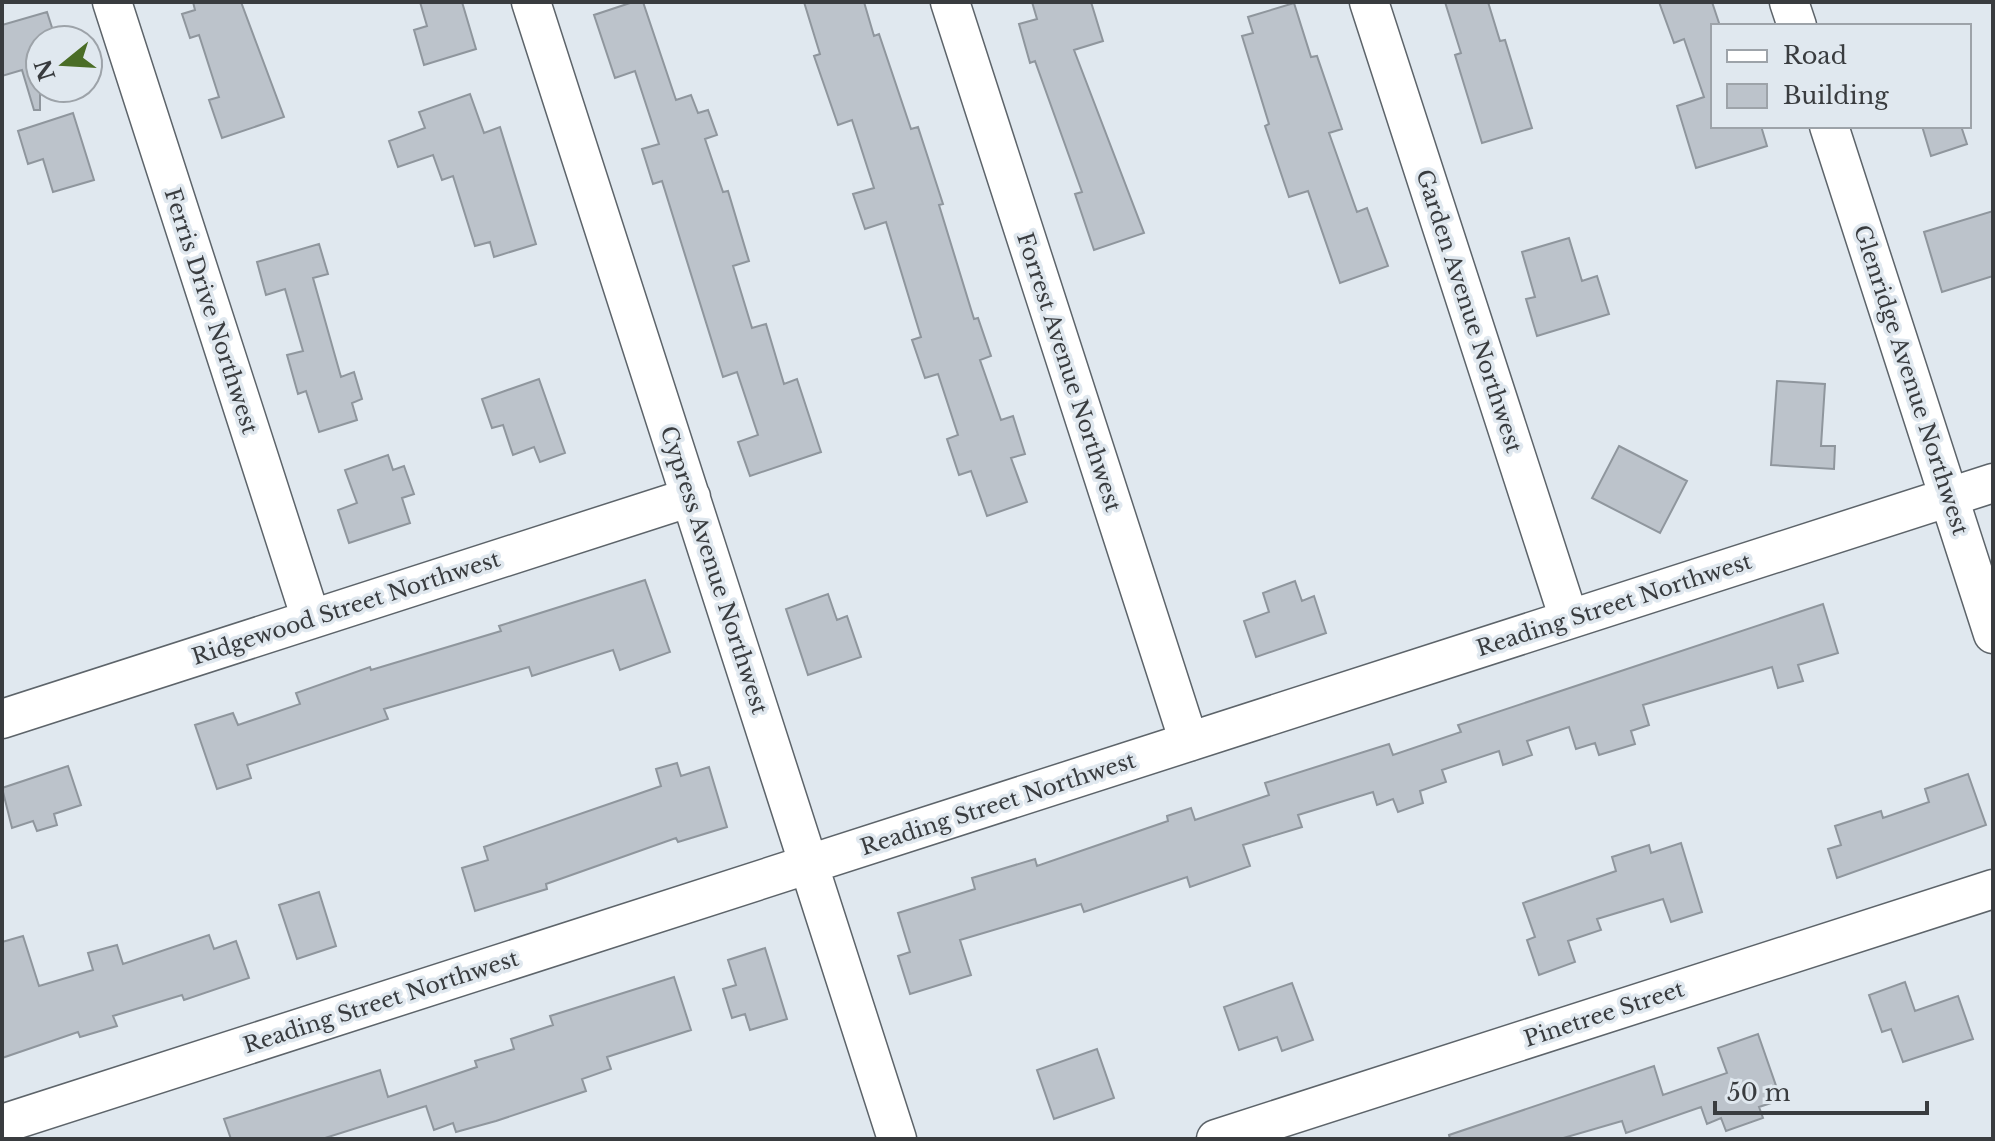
<svg xmlns="http://www.w3.org/2000/svg" width="1995" height="1141" font-family="'Libre Baskerville',serif">
<rect width="100%" height="100%" fill="#e0e8ef"/>
<!-- building -->
<path fill="#bcc3cb" stroke="#8f969d" stroke-width="2" d="M 193,2 L 241,2 L 284,117 L 222,138 L 209,100 L 219,97 L 199,35 L 190,38 L 182,14 L 195,10 Z
M 420,2 L 462,2 L 476,49 L 424,65 L 414,30 L 427,26 Z
M 633,2 L 643,2 L 676,100 L 691,95 L 698,113 L 708,110 L 717,135 L 705,139 L 723,192 L 728,191 L 749,261 L 733,266 L 752,328 L 766,324 L 784,384 L 797,379 L 821,452 L 750,476 L 738,442 L 758,435 L 737,372 L 723,377 L 662,181 L 653,184 L 642,149 L 659,144 L 635,71 L 615,78 L 594,15 Z
M 804,2 L 864,2 L 874,36 L 879,34 L 911,129 L 918,127 L 943,204 L 939,205 L 974,319 L 978,318 L 991,356 L 980,360 L 1001,420 L 1013,416 L 1025,454 L 1011,458 L 1027,502 L 987,516 L 971,471 L 959,475 L 947,439 L 958,435 L 938,374 L 925,378 L 912,340 L 921,337 L 886,222 L 865,229 L 853,194 L 874,188 L 852,120 L 838,125 L 814,56 L 820,54 Z
M 1032,2 L 1091,2 L 1103,41 L 1074,50 L 1144,233 L 1094,250 L 1075,194 L 1082,192 L 1035,61 L 1030,63 L 1019,24 L 1037,19 Z
M 1445,2 L 1488,2 L 1500,41 L 1505,40 L 1532,128 L 1482,143 L 1455,55 L 1461,53 Z
M 1659,2 L 1712,2 L 1720,26 L 1713,26 L 1713,126 L 1761,126 L 1767,146 L 1696,168 L 1677,106 L 1704,97 L 1684,39 L 1674,43 Z
M 1294,3 L 1311,57 L 1317,56 L 1342,129 L 1329,133 L 1357,212 L 1367,208 L 1388,266 L 1340,283 L 1308,191 L 1289,197 L 1265,126 L 1269,124 L 1242,36 L 1253,33 L 1248,17 Z
M 47,12 L 56,40 L 40,40 L 40,110 L 34,110 L 22,70 L 2,76 L 2,25 Z
M 470,94 L 484,133 L 500,127 L 536,244 L 494,257 L 490,242 L 475,246 L 453,176 L 442,180 L 433,155 L 398,167 L 389,141 L 425,128 L 419,112 Z
M 73,113 L 94,180 L 53,192 L 43,159 L 28,164 L 18,131 Z
M 1922,126 L 1961,126 L 1967,144 L 1931,156 Z
M 1993,211 L 1993,276 L 1942,292 L 1924,232 Z
M 1569,238 L 1582,281 L 1597,276 L 1609,314 L 1537,336 L 1526,299 L 1535,297 L 1522,252 Z
M 319,244 L 328,274 L 313,278 L 341,377 L 354,372 L 362,399 L 352,403 L 357,420 L 319,432 L 306,391 L 298,394 L 287,355 L 303,351 L 285,289 L 266,295 L 257,262 Z
M 539,379 L 565,453 L 540,462 L 534,447 L 513,455 L 503,425 L 492,428 L 482,399 Z
M 1777,381 L 1825,384 L 1821,446 L 1835,446 L 1834,469 L 1771,465 Z
M 1619,446 L 1687,481 L 1660,533 L 1592,498 Z
M 388,455 L 393,470 L 404,466 L 414,494 L 402,498 L 410,523 L 349,543 L 338,510 L 357,503 L 345,470 Z
M 645,580 L 670,652 L 620,670 L 613,650 L 532,676 L 529,667 L 384,709 L 388,719 L 247,765 L 251,778 L 217,789 L 195,725 L 233,713 L 238,725 L 300,704 L 296,693 L 370,667 L 371,670 L 501,631 L 499,626 Z
M 1295,581 L 1302,601 L 1314,596 L 1326,633 L 1256,657 L 1244,621 L 1269,612 L 1263,593 Z
M 828,594 L 837,620 L 847,616 L 861,657 L 808,675 L 786,609 Z
M 1823,604 L 1838,653 L 1798,665 L 1803,681 L 1778,688 L 1772,667 L 1643,705 L 1649,725 L 1631,731 L 1635,744 L 1599,755 L 1595,743 L 1576,749 L 1569,727 L 1527,741 L 1532,755 L 1503,765 L 1499,751 L 1442,770 L 1446,782 L 1420,791 L 1423,803 L 1398,812 L 1393,799 L 1377,805 L 1373,792 L 1298,815 L 1302,827 L 1243,845 L 1250,866 L 1190,887 L 1187,877 L 1084,912 L 1081,904 L 960,940 L 971,975 L 910,994 L 898,956 L 910,952 L 898,913 L 975,889 L 972,878 L 1035,859 L 1037,866 L 1168,821 L 1167,816 L 1191,808 L 1195,820 L 1269,795 L 1265,783 L 1389,744 L 1393,755 L 1461,732 L 1458,725 Z
M 677,763 L 681,776 L 709,767 L 727,827 L 678,842 L 676,838 L 546,884 L 547,889 L 475,911 L 462,868 L 488,860 L 484,847 L 661,786 L 656,769 Z
M 68,766 L 81,805 L 54,814 L 57,825 L 37,831 L 33,821 L 12,828 L 2,788 Z
M 1968,774 L 1986,825 L 1837,878 L 1828,849 L 1841,845 L 1835,826 L 1881,811 L 1883,818 L 1929,802 L 1925,789 Z
M 1681,843 L 1702,912 L 1671,922 L 1663,899 L 1597,919 L 1601,930 L 1568,941 L 1575,962 L 1539,975 L 1527,940 L 1535,937 L 1523,903 L 1616,871 L 1612,857 L 1649,845 L 1651,853 Z
M 319,892 L 336,946 L 297,959 L 279,905 Z
M 209,935 L 214,949 L 236,941 L 249,978 L 184,1000 L 182,995 L 113,1016 L 117,1026 L 80,1037 L 78,1032 L 2,1058 L 2,942 L 23,936 L 39,986 L 93,970 L 88,953 L 117,945 L 123,964 Z
M 765,948 L 787,1019 L 750,1030 L 745,1014 L 732,1018 L 723,989 L 736,985 L 728,960 Z
M 674,977 L 691,1030 L 607,1057 L 611,1069 L 582,1079 L 586,1091 L 496,1121 L 456,1132 L 453,1123 L 434,1130 L 426,1106 L 322,1139 L 231,1139 L 224,1119 L 380,1070 L 388,1097 L 477,1067 L 475,1061 L 514,1049 L 511,1039 L 553,1025 L 550,1016 Z
M 1905,982 L 1915,1011 L 1958,996 L 1973,1039 L 1903,1062 L 1891,1029 L 1882,1032 L 1869,995 Z
M 1292,983 L 1313,1040 L 1282,1051 L 1277,1037 L 1239,1050 L 1224,1007 Z
M 1758,1034 L 1781,1100 L 1759,1107 L 1763,1118 L 1726,1131 L 1721,1118 L 1707,1124 L 1701,1107 L 1626,1133 L 1622,1121 L 1560,1139 L 1450,1139 L 1449,1135 L 1654,1066 L 1663,1095 L 1727,1073 L 1718,1048 Z
M 1097,1049 L 1114,1098 L 1054,1119 L 1037,1070 Z"/>
<g fill="none" stroke-linecap="round" stroke-linejoin="round">
<!-- minor casing -->
<g stroke="#5d646a" stroke-width="41">
<path id="minor" d="M 112,2 L 311,619
M 531,2 L 897,1139
M 950,2 L 1189,742
M 1369,2 L 1569,619
M 1789,2 L 1797,26
M 1829,126 L 1993,634
M 2,719 L 691,497
M 2,1124 L 1993,483
M 1216,1139 L 1993,889"/>
</g>
<!-- minor -->
<use href="#minor" stroke="#fff" stroke-width="38"/>
</g>
<g text-anchor="middle" dominant-baseline="central" stroke-width="7" stroke-linejoin="round" paint-order="stroke">
<!-- street labels -->
<g font-size="22" fill="#393c3f" stroke="#e0e8ef">
<text transform="translate(211 311) rotate(72)">Ferris Drive Northwest</text>
<text transform="translate(1469 311) rotate(72)">Garden Avenue Northwest</text>
<text transform="translate(1069 372) rotate(72)">Forrest Avenue Northwest</text>
<text transform="translate(1911 380) rotate(72)">Glenridge Avenue Northwest</text>
<text transform="translate(714 570) rotate(72)">Cypress Avenue Northwest</text>
<text transform="translate(1614 605) rotate(-18)">Reading Street Northwest</text>
<text transform="translate(346 608) rotate(-18)">Ridgewood Street Northwest</text>
<text transform="translate(998 804) rotate(-18)">Reading Street Northwest</text>
<text transform="translate(381 1002) rotate(-18)">Reading Street Northwest</text>
<text transform="translate(1604 1014) rotate(-18)">Pinetree Street</text>
</g>
</g>
<!-- border -->
<rect width="1995" height="1141" fill="none" stroke="#393c3f" stroke-width="8"/>
<!-- legend -->
<rect x="1711" y="24" width="260" height="104" fill="#e0e8ef" stroke="#9da3a9" stroke-width="2"/>
<rect x="1727" y="50" width="40" height="12" fill="#ffffff" stroke="#9da3a9" stroke-width="2"/>
<text x="1783" y="64" font-size="24" fill="#393c3f">Road</text>
<rect x="1727" y="84" width="40" height="24" fill="#bcc3cb" stroke="#9da3a9" stroke-width="2"/>
<text x="1783" y="104" font-size="24" fill="#393c3f">Building</text>
<!-- north arrow -->
<g transform="translate(64 64) rotate(252)"><circle r="38" fill="#e0e8ef" stroke="#9da3a9" stroke-width="2"/>
<path d="M0-6L14 30L0 20L-14 30Z" fill="#4a6d26"/>
<text y="-12" font-size="22" font-weight="bold" text-anchor="middle" fill="#393c3f">N</text>
</g>
<!-- scale -->
<path d="M1715 1101v12h212v-12" fill="none" stroke="#393c3f" stroke-width="4"/>
<text x="1727" y="1101" font-size="24" fill="#393c3f" stroke="#e0e8ef" stroke-width="6" paint-order="stroke">50 m</text>
</svg>
